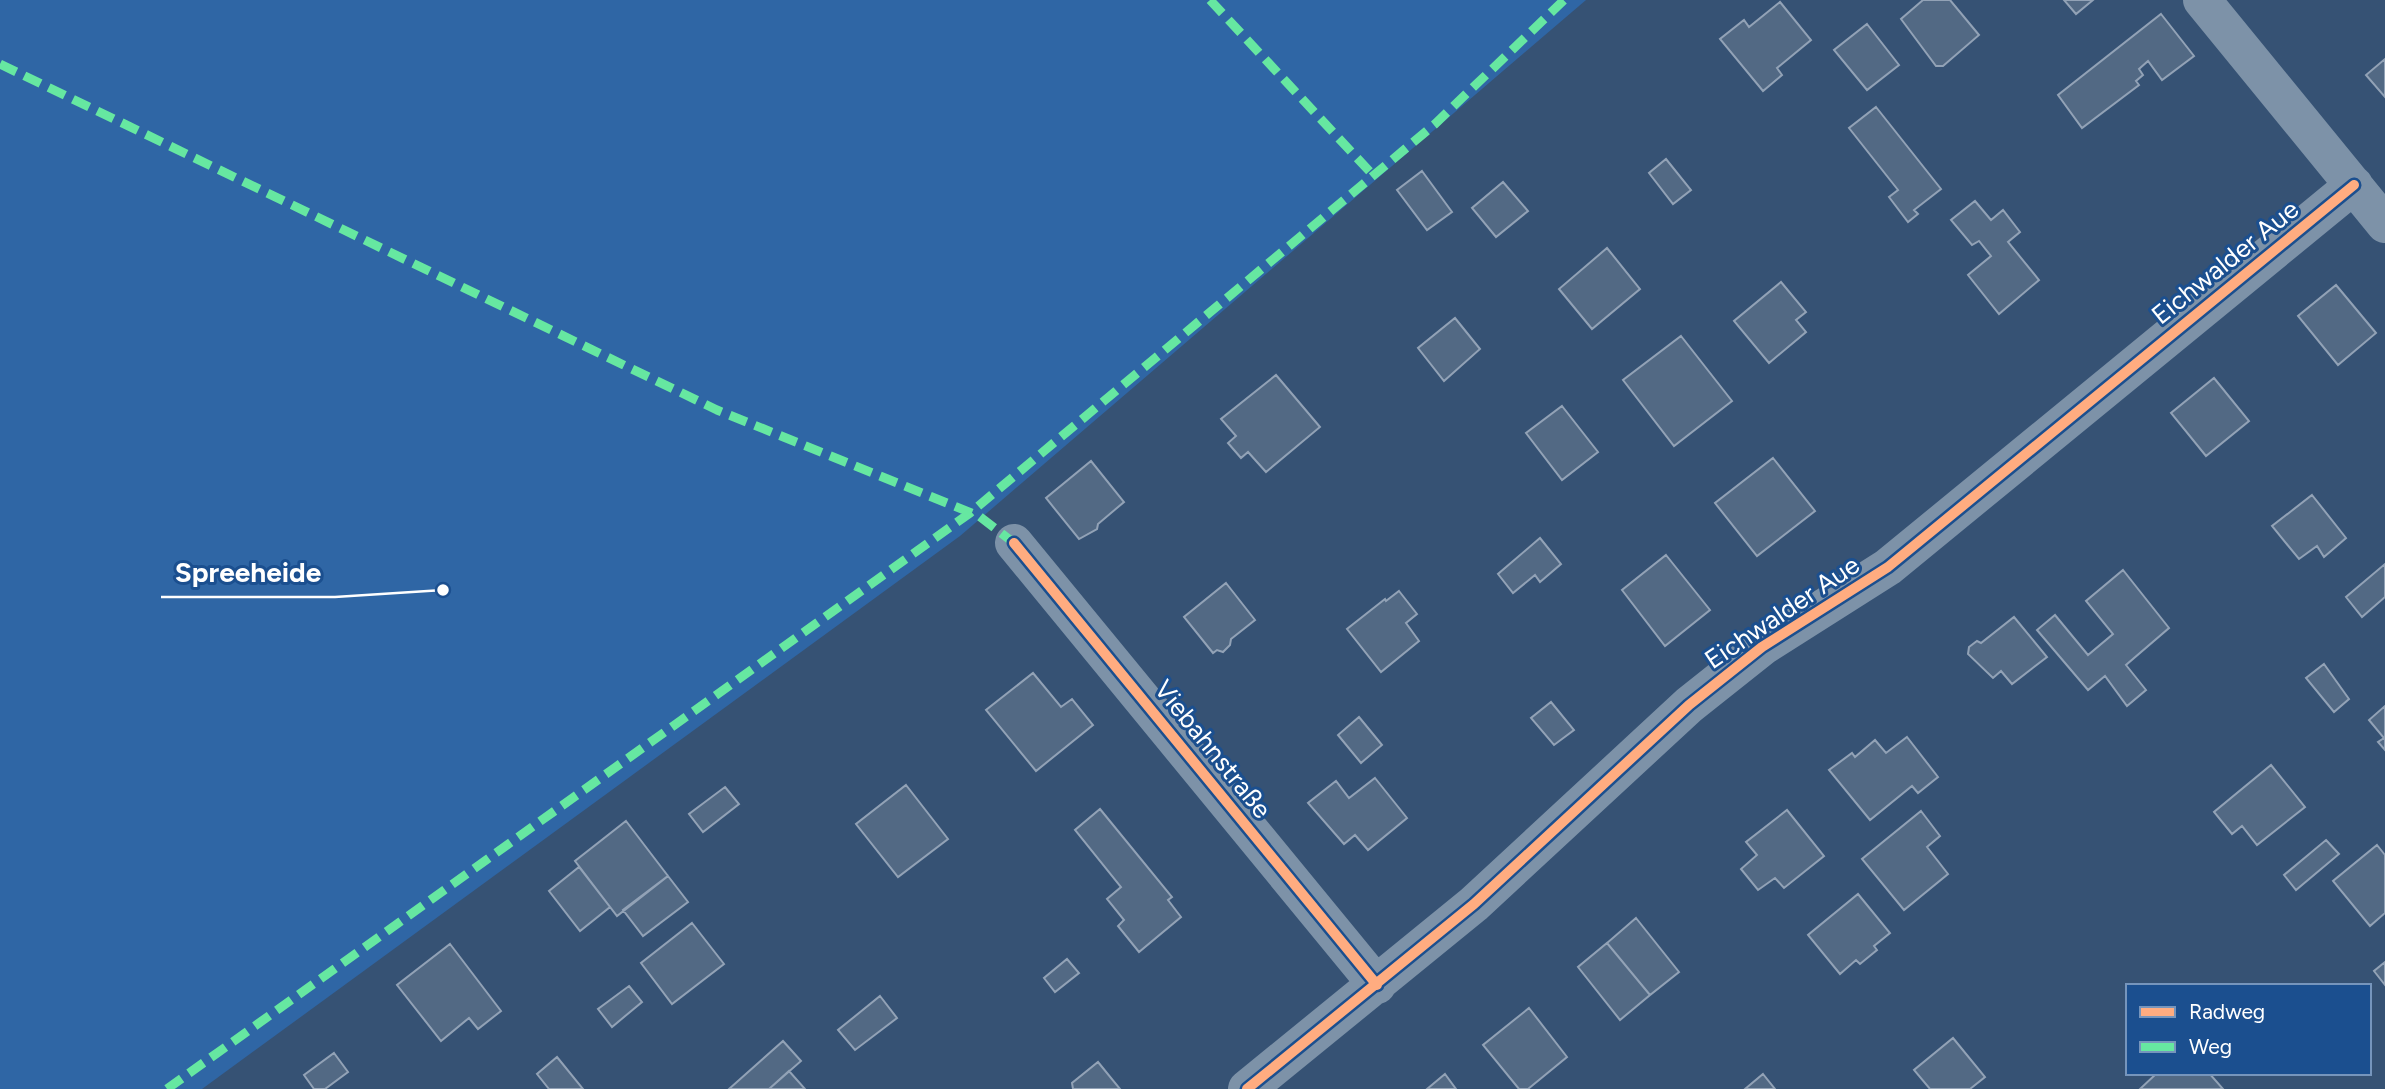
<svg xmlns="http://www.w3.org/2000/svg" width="2385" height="1089" font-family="Figtree,sans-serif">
<rect width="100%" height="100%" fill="#365274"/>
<!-- green -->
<path fill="#2f66a5" d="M 0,0 L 1586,0 L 960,536 L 202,1089 L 0,1089 Z"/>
<!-- building -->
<path fill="#526984" stroke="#92a2b6" stroke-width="2" d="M 1923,0 L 1950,0 L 1979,35 L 1943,66 L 1936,66 L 1901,19 Z
M 2064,0 L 2093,0 L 2076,14 Z
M 1780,2 L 1811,40 L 1777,68 L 1782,75 L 1763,91 L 1720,39 L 1744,20 L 1749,27 Z
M 2161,14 L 2194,56 L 2162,80 L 2148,61 L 2139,69 L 2143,75 L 2136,81 L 2139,85 L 2082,128 L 2058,95 Z
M 1867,24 L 1899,65 L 1867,90 L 1834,50 Z
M 2385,59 L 2385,97 L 2366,75 Z
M 1876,107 L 1941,189 L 1914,210 L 1918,214 L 1908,222 L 1889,197 L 1898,190 L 1849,128 Z
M 1666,159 L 1691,190 L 1673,204 L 1649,173 Z
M 1422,171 L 1452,212 L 1427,230 L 1397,190 Z
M 1503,182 L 1528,211 L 1496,237 L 1472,208 Z
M 1975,201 L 1991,220 L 2003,210 L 2020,232 L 2008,242 L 2039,280 L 1999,314 L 1968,275 L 1991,256 L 1979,241 L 1972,245 L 1951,220 Z
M 1607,248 L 1640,289 L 1592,329 L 1559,289 Z
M 1781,282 L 1806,312 L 1796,320 L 1806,332 L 1769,363 L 1734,321 Z
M 2336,285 L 2376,333 L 2338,365 L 2298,316 Z
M 1455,318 L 1480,349 L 1444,381 L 1418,348 Z
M 1681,336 L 1732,401 L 1674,446 L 1623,380 Z
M 1276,375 L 1320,427 L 1266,472 L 1248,452 L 1241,458 L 1228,443 L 1236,436 L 1221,419 Z
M 2214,378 L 2249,421 L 2206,456 L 2171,413 Z
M 1562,406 L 1598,452 L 1562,480 L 1526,433 Z
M 1773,458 L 1815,511 L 1757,556 L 1715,503 Z
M 1091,461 L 1124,502 L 1098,524 L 1097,529 L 1079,539 L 1046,498 Z
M 2312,495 L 2346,538 L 2324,557 L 2317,546 L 2299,559 L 2272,526 Z
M 1540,538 L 1561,564 L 1540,582 L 1535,575 L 1513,593 L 1498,574 Z
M 1666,555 L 1710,610 L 1665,646 L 1622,590 Z
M 2385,564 L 2385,597 L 2362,617 L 2346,597 Z
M 2123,570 L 2169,628 L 2126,665 L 2146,690 L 2127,706 L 2105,676 L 2088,690 L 2037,630 L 2055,615 L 2088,655 L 2113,634 L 2086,601 Z
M 1226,583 L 1255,620 L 1231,639 L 1230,645 L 1223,652 L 1217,650 L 1213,653 L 1184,617 Z
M 1399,591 L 1417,614 L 1406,623 L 1419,641 L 1381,672 L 1347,629 L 1385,599 L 1386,601 Z
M 2014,617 L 2047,657 L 2012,684 L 2001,671 L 1993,678 L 1968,654 L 1969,647 L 1977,641 L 1981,643 Z
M 2324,664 L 2349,699 L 2334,712 L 2306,678 Z
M 1033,673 L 1061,707 L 1072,699 L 1093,725 L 1036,771 L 986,710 Z
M 1551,702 L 1574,730 L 1554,745 L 1531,718 Z
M 2385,706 L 2385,750 L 2378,742 L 2384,738 L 2369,720 Z
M 1359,717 L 1382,745 L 1361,763 L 1338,735 Z
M 1907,737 L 1938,777 L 1918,793 L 1912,786 L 1870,820 L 1829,770 L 1852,753 L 1855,757 L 1875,740 L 1886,753 Z
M 2271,765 L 2305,807 L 2257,845 L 2242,826 L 2232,834 L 2214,812 Z
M 1375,778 L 1407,818 L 1368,850 L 1355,835 L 1344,844 L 1308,803 L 1336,781 L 1349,798 Z
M 906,785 L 948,839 L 898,877 L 856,824 Z
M 725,787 L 739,804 L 703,832 L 689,814 Z
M 1100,809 L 1172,897 L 1168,900 L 1181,917 L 1139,952 L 1118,926 L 1124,920 L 1107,899 L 1121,887 L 1075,830 Z
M 1787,810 L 1824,856 L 1784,888 L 1775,878 L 1758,890 L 1741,869 L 1757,855 L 1746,842 Z
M 1921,811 L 1940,836 L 1927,847 L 1948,874 L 1904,910 L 1862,859 Z
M 626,821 L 668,876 L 617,916 L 575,861 Z
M 2326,840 L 2339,854 L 2296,890 L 2284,875 Z
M 2377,845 L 2385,855 L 2385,913 L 2370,926 L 2333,881 Z
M 579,867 L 610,907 L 580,931 L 549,891 Z
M 668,876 L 688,902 L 643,936 L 623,910 Z
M 1858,894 L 1890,933 L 1874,946 L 1877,950 L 1860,964 L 1856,960 L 1840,974 L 1808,935 Z
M 1636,918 L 1679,972 L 1650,995 L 1607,943 Z
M 692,923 L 724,964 L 672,1004 L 641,963 Z
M 1607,943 L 1650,995 L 1620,1020 L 1578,967 Z
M 450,944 L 501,1011 L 478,1029 L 469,1018 L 441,1041 L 397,985 Z
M 1067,959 L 1079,973 L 1055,992 L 1044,978 Z
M 2385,962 L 2385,985 L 2374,971 Z
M 629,986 L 642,1002 L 612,1027 L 598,1009 Z
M 880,996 L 897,1018 L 855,1050 L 838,1030 Z
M 1529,1008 L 1567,1057 L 1528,1089 L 1519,1089 L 1483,1045 Z
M 1953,1038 L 1985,1077 L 1970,1089 L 1930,1089 L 1914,1070 Z
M 783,1041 L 801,1061 L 769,1089 L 729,1089 Z
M 334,1053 L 348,1072 L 325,1089 L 314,1089 L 304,1075 Z
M 557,1057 L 583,1089 L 549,1089 L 537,1074 Z
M 1098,1062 L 1120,1089 L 1073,1089 L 1072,1083 Z
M 789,1071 L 805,1089 L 769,1089 Z
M 2157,1073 L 2209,1073 L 2223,1089 L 2140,1089 Z
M 1445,1074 L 1456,1089 L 1427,1089 Z
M 1763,1074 L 1775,1089 L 1745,1089 Z"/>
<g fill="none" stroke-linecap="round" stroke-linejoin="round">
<!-- street -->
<path stroke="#7d92a8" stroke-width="38" d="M 2202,0 L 2385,224
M 1014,543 L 1377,985
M 1247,1089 L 1474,904 L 1689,705 L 1762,647 L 1888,567 L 2354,185"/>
<!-- quiet -->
<path stroke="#66e7a1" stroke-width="9" stroke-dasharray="18 9" stroke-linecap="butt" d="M 1210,0 L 1372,174
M 0,64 L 717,410 L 979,516 L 1014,543
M 167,1089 L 970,513 L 1435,124 L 1564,0"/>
<!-- cycleway casing -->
<g stroke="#1b4f8f" stroke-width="15">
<path id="cycleway" d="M 1014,543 L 1377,985
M 1247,1089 L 1474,904 L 1689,705 L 1762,647 L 1888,567 L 2354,185"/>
</g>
<!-- cycleway -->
<use href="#cycleway" stroke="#ffac80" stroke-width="10"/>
</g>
<g text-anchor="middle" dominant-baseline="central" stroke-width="6" stroke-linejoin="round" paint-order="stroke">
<!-- street labels -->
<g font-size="26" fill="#fff" stroke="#1b4f8f">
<text transform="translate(2225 262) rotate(-39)">Eichwalder Aue</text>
<text transform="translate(1782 612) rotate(-34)">Eichwalder Aue</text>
<text transform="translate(1213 749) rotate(51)">Viebahnstraße</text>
</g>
</g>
<!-- callouts -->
<path fill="none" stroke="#fff" stroke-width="2.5" d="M443 590L335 597H161"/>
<circle fill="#fff" stroke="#1b4f8f" stroke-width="2.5" cx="443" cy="590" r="7"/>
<g font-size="28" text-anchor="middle" font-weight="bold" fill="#fff" stroke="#1b4f8f" stroke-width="6" stroke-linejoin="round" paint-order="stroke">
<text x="248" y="582">Spreeheide</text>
</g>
<!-- legend -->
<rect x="2126" y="984" width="245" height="91" fill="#1b4f8f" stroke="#7695bc" stroke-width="2"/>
<rect x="2140" y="1007" width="35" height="10" fill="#ffac80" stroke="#7695bc" stroke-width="2"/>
<text x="2189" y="1019" font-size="21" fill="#ffffff">Radweg</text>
<rect x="2140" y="1042" width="35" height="10" fill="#66e7a1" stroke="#7695bc" stroke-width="2"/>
<text x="2189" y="1054" font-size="21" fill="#ffffff">Weg</text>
</svg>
